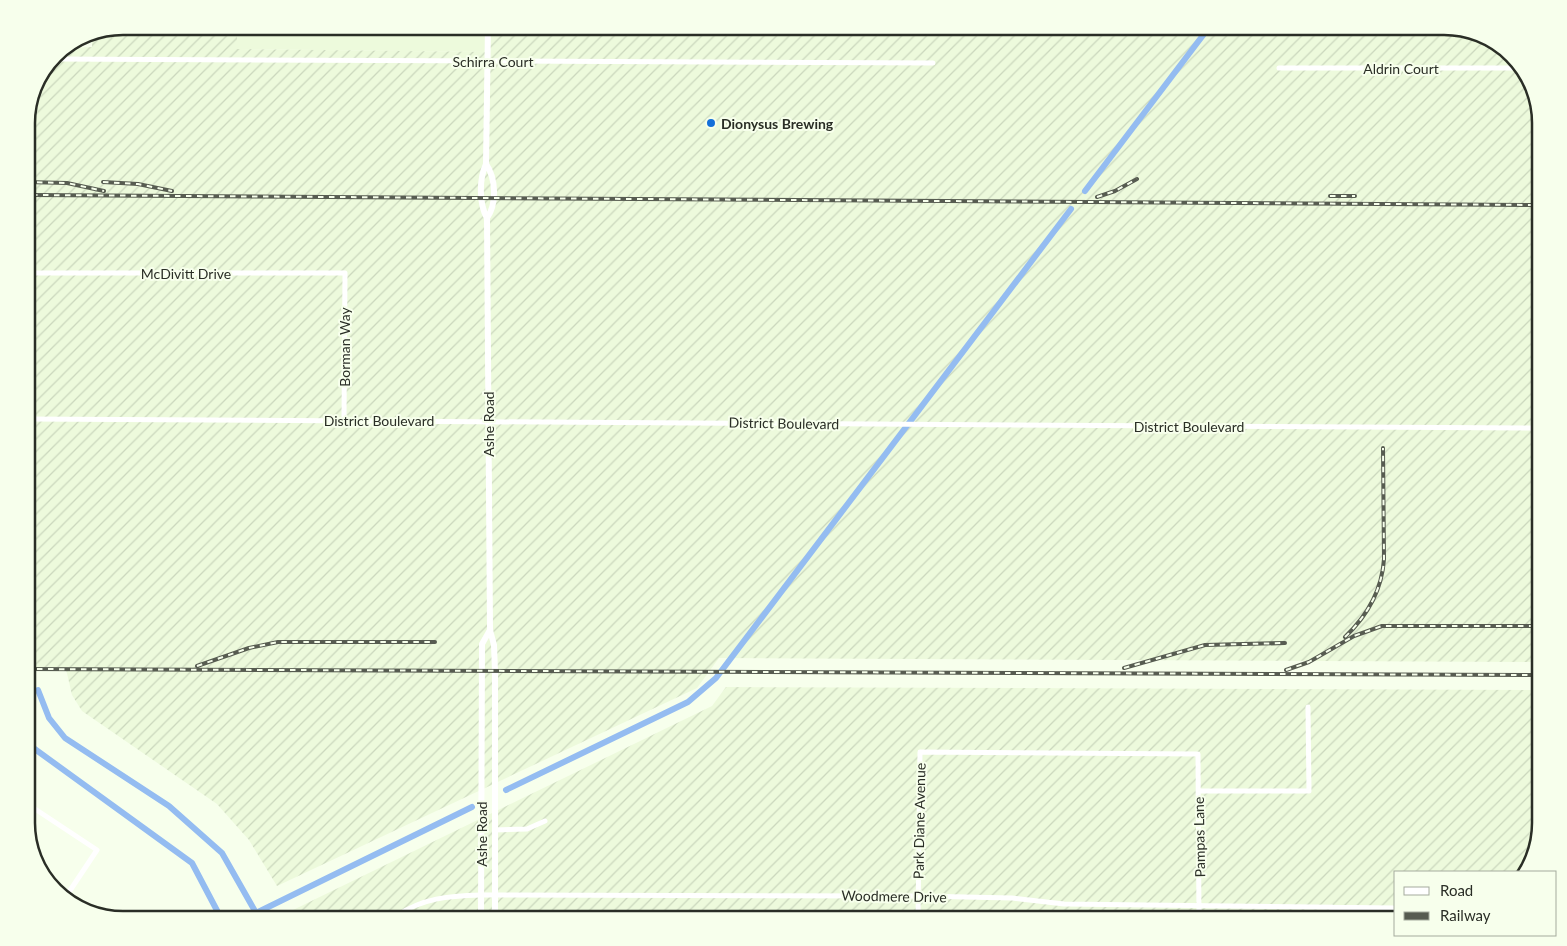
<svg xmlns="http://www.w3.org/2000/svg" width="1567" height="946" font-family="Lato,sans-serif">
<defs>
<pattern id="industrial-furrows" width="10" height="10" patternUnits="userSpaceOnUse" patternTransform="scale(1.25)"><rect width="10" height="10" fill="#edfadc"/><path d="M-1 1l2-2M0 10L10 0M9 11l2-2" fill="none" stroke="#cbd7bd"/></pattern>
</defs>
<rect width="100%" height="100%" fill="#f7ffec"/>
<!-- built -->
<path fill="#edfadc" d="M 237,26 L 486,26 L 486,52 L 237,49 Z"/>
<!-- industrial -->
<path fill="url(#industrial-furrows)" d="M 123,26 L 237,26 L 237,49 L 486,52 L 486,26 L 1444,26 L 1493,39 L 1528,74 L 1541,117 L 1541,662 L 719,658 L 697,688 L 277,886 L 249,840 L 217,804 L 82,711 L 72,695 L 66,669 L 26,669 L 26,117 L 55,54 L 64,48 L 92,47 L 92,32 Z
M 726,687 L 1541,690 L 1541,824 L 1527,872 L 1396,872 L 1396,920 L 297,920 L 293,910 L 712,706 Z"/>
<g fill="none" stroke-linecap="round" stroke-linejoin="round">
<!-- canal -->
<path stroke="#94bcf1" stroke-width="6" d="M 1085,191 L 1210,26
M 38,690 L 49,718 L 65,738 L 169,806 L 222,853 L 260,920
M 26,738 L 32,747 L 192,863 L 222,920
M 506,790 L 688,702 L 716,678 L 1071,209
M 236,920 L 256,913 L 472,807"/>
<!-- minor -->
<path stroke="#fff" stroke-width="5" d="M 52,59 L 933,63
M 1279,68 L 1522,68
M 26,273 L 345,273 L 344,420
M 26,419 L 1541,428
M 1539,709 L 1540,825
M 1198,791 L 1309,791 L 1308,707
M 26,803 L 97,850 L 65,898
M 495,830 L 527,829 L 545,821
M 154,920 L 160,913
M 397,920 L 396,916 C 423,898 448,896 481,895 L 918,896 L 1012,898 L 1064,904 L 1396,908
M 918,920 L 920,752 L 1198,754 L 1199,920
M 1332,920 L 1332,907"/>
<!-- tertiary -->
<path stroke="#fff" stroke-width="6" d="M 488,26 L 486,164 C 479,179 479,204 487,218 L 490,630 L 494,645 L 495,671 L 495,920
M 486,164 C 496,178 497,204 487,218
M 481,920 L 482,644 L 490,630"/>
<!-- rail casing -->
<g stroke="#575c51" stroke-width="4">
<path id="rail" d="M 26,182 L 67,183 L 104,191
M 103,182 L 138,184 L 172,191
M 32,195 L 1541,205
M 1330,196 L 1355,196
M 1097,197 L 1115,191 L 1137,179
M 1345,637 C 1367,616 1382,590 1384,559 L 1383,448
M 197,666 L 249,648 L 278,642 L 435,642
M 1124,668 L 1205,645 L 1285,643
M 26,669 L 1541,675
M 1286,670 L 1309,662 L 1354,636 L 1382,626 L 1541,626"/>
</g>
<!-- rail -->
<use href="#rail" stroke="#f7ffec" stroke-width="2" stroke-dasharray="5.5" stroke-linecap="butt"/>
</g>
<!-- markers -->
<circle fill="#1370d9" stroke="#f7ffec" stroke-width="2" cx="711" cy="123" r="5"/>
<g text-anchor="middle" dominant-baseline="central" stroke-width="4" stroke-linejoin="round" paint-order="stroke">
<!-- street labels -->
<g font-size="14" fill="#2a2e26" stroke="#f7ffec">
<text x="493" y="61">Schirra Court</text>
<text x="1401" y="68">Aldrin Court</text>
<text x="186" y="273">McDivitt Drive</text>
<text transform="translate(344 347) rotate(-90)">Borman Way</text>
<text x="379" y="420">District Boulevard</text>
<text transform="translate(784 423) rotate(1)">District Boulevard</text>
<text transform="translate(488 424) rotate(-90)">Ashe Road</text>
<text x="1189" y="426">District Boulevard</text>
<text transform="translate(919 821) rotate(-89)">Park Diane Avenue</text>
<text transform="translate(481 834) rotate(-90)">Ashe Road</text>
<text transform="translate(1199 837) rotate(-91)">Pampas Lane</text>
<text transform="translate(894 896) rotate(1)">Woodmere Drive</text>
</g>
<!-- poi labels -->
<g font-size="14" font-weight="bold" fill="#2a2e26" stroke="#f7ffec" text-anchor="start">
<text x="721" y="123">Dionysus Brewing</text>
</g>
</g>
<!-- crop -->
<path d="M0 0H1567V946H0ZM123 35H1444A88 88 0 0 1 1532 123V823A88 88 0 0 1 1444 911H123A88 88 0 0 1 35 823V123A88 88 0 0 1 123 35Z" fill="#f7ffec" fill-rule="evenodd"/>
<path fill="none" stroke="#2a2e26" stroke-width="2.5" d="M123 35H1444A88 88 0 0 1 1532 123V823A88 88 0 0 1 1444 911H123A88 88 0 0 1 35 823V123A88 88 0 0 1 123 35Z"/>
<!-- legend -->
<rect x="1394" y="871" width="162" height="65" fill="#f7ffec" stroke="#a5ab9d"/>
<rect x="1404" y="887" width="25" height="8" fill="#ffffff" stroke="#a5ab9d"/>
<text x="1440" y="896" font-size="15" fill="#2a2e26">Road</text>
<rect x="1404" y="912" width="25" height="8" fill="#575c51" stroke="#a5ab9d"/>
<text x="1440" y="921" font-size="15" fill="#2a2e26">Railway</text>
</svg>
